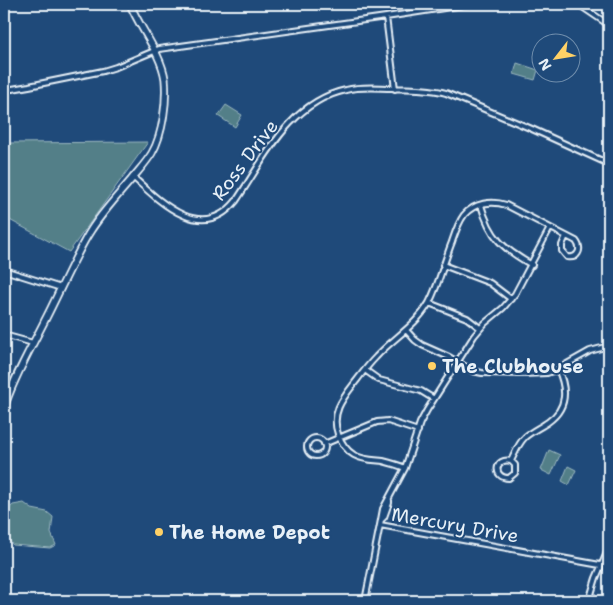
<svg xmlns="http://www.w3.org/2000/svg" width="613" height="605" font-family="'Shantell Sans',sans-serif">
<rect width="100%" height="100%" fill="#1f4a7a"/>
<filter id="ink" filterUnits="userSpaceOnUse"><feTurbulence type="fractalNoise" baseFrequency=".02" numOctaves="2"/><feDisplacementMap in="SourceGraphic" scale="10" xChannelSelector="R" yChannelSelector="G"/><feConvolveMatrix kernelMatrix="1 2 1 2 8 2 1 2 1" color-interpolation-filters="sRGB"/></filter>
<g filter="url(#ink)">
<!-- green -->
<path fill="#527f88" stroke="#9db8c0" d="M 517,63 L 538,70 L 535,80 L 514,74 Z
M 226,105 L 242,115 L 235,127 L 218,116 Z
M 148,142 L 69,252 L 4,217 L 4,143 Z
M 549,450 L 560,455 L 551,475 L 541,470 Z
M 568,466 L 576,470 L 569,485 L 562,481 Z
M 24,503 L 32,509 L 47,512 L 53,517 L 51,533 L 56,545 L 50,548 L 13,545 C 4,537 4,525 4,513 L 13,505 Z"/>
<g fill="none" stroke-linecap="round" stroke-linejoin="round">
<!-- street casing -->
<g stroke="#e8f1f8" stroke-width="8">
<path id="street" d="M 578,4 L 609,25
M 386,17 L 395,89
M 4,88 L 12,89 L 29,86 L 103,71 L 116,67 L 159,49 L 386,17 L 470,4
M 133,177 C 161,203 202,243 236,201 C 265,158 290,102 346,90 C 361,86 377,88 392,88 C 410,89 429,88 446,93 L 532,129 L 609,164
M 481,205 C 490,237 503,249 532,265
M 443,265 L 490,283 L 511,299
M 4,270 L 61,288
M 429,303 L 467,318 L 480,328
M 406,330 L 415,340 L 422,345 L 449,357 L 473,371 L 482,373 L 522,374 L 547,373 L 558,369 L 590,351 L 609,346
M 4,335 L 33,343
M 365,370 L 379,380 L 421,391 L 434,399
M307 447a9 9 0 1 1 18 0a9 9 0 1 1-18 0Z
M 324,444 L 377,422 L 388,421 L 418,431
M 511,461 L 515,465 L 515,473 L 509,478 C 492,478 495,457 511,461 C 515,453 518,444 525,437 C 532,431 541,427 548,422 C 568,408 567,389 558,369
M 405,468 C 398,465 391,463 383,461 C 373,460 363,460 354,455 C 347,451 341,442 338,434 C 330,412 344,397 357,380 C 363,372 369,364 376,357 C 393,338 416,326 429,303 C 439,284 444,262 452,242 C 455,233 458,223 464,215 C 474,203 492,200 506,205 L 576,241 C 583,250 577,259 567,257 L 562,251 L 562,245 L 566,236
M 382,519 L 384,517 L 389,503 L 389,500
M 380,525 L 383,509 L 405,468 L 420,423 L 427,410 L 474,336 L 485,323 L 503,308 L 515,294 L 550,228
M 365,601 L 380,525 L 600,565
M 589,601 L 596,578 L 609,548"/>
</g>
<!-- secondary casing -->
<g stroke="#e8f1f8" stroke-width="9">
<path id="secondary" d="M 4,408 C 14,377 30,350 44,322 C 58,295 70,267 85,240 C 97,218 115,199 131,180 C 138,171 146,163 152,153 C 163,134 167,101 165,79 C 161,53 140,29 130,4"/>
</g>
<!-- street -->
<use href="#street" stroke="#1f4a7a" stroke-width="4"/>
<!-- secondary -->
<use href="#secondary" stroke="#1f4a7a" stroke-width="5.5"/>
</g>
</g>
<!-- markers -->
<g fill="#ffd166" stroke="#1f4a7a" stroke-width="2">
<circle cx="432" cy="366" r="5"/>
<circle cx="159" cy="532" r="5"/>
</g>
<g text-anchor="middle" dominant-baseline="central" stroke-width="4" stroke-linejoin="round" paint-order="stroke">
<!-- street labels -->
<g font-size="19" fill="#e8f1f8" stroke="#1f4a7a">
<text transform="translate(245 160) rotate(-53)">Ross Drive</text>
<text transform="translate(455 525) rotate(10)">Mercury Drive</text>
</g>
<!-- poi labels -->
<g font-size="19" font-weight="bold" fill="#e8f1f8" stroke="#1f4a7a" text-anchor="start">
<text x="442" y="366">The Clubhouse</text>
<text x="169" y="532">The Home Depot</text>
</g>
</g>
<!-- margin -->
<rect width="613" height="605" fill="none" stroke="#1f4a7a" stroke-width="20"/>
<rect x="10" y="10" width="593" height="585" fill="none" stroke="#e8f1f8" stroke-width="2" filter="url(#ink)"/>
<!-- north arrow -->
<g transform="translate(556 58) rotate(239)"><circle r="24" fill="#1f4a7a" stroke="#6f8dac"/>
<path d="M0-4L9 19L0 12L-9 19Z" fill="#ffd166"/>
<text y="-8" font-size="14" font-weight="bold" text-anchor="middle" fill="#e8f1f8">N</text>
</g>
</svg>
